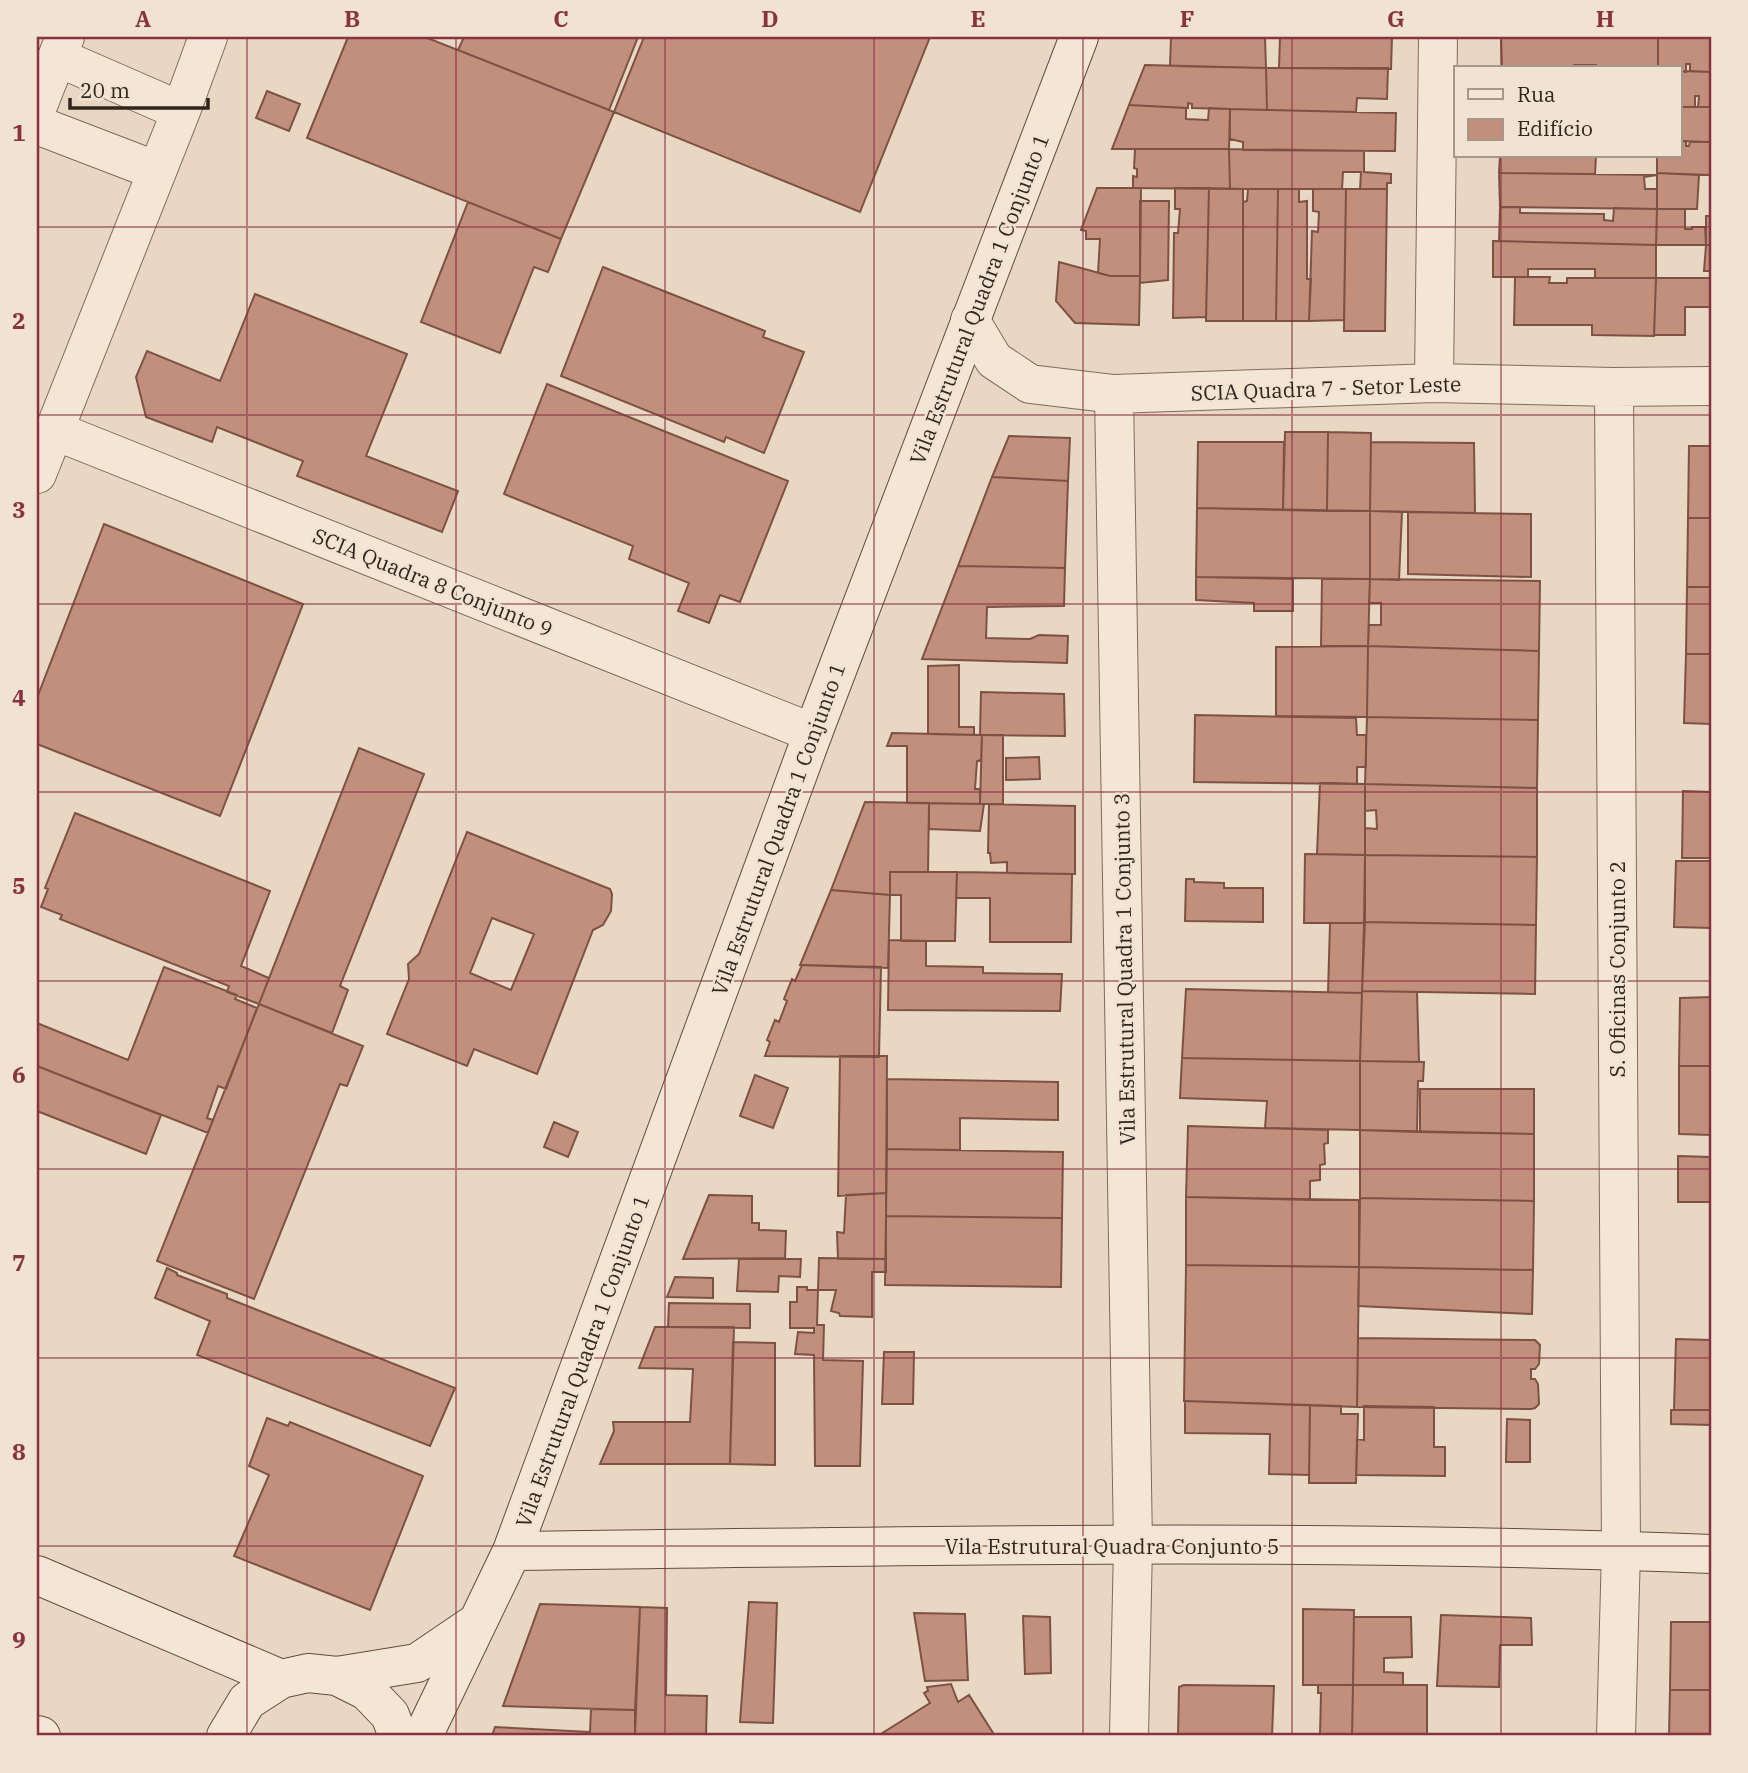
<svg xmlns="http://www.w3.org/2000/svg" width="1748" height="1773" font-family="'IBM Plex Serif',serif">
<rect width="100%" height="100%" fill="#e8d8c3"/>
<!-- building -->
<path fill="#c28f7d" stroke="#7d5244" stroke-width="2" fill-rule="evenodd" d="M 348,37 L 425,37 L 614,112 L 561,239 L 307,138 Z
M 464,37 L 638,37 L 609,110 L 458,50 Z
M 644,37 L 930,37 L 860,212 L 614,112 Z
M 1171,37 L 1265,38 L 1266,68 L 1170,66 Z
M 1280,37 L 1392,37 L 1391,69 L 1279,68 Z
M 1501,37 L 1658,37 L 1658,68 L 1596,68 L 1596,65 L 1574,65 L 1573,68 L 1502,68 Z
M 1658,37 L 1711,38 L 1711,72 L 1690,71 L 1690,64 L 1686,64 L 1686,72 L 1680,71 L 1680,68 L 1658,68 Z
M 1145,65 L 1266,68 L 1267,110 L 1192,108 L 1192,104 L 1188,103 L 1188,108 L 1129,105 Z
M 1266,68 L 1388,68 L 1387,99 L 1357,98 L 1356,112 L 1267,110 Z
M 1680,71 L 1711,72 L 1711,107 L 1698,107 L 1699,96 L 1695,96 L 1695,107 L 1680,107 Z
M 267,91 L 300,104 L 289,131 L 256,118 Z
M 1129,105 L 1186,108 L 1186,119 L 1208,120 L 1209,108 L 1230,109 L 1229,149 L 1112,149 Z
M 1680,107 L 1711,107 L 1711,142 L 1680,141 Z
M 1230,109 L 1396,113 L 1395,151 L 1243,150 L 1243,142 L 1230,139 Z
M 1680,141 L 1686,141 L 1686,146 L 1689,146 L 1690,142 L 1711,142 L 1711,175 L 1657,173 L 1657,156 L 1680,156 Z
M 1135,149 L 1229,149 L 1230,189 L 1133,188 L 1133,176 L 1137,177 L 1137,169 L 1134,168 Z
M 1229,149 L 1364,151 L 1364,172 L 1391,174 L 1391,183 L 1387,183 L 1387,189 L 1360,189 L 1361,172 L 1343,172 L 1342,189 L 1230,189 Z
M 1500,156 L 1596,156 L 1595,174 L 1499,173 Z
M 1499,173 L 1657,175 L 1644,177 L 1645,189 L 1657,189 L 1657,209 L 1500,207 Z
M 1657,173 L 1699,175 L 1697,209 L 1657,209 Z
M 1097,188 L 1141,188 L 1140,276 L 1110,276 L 1098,273 L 1100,239 L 1086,239 L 1086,231 L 1081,230 Z
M 1175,188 L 1209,188 L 1206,317 L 1173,318 L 1174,233 L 1178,233 L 1180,209 L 1175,209 Z
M 1209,188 L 1243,189 L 1243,321 L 1206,321 Z
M 1248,189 L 1278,189 L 1276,321 L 1243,321 L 1243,202 L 1247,201 Z
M 1278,189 L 1299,189 L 1299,202 L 1307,201 L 1307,279 L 1311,279 L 1309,321 L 1276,321 Z
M 1313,189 L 1346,189 L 1344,320 L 1309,321 L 1312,231 L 1318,232 L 1319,212 L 1313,211 Z
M 1346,189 L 1387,189 L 1385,331 L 1344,331 Z
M 1140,201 L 1169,201 L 1168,280 L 1140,283 Z
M 468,202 L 561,239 L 548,272 L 534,267 L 500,353 L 421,322 Z
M 1500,207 L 1520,207 L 1520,213 L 1604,214 L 1604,220 L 1613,221 L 1614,208 L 1657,209 L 1656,245 L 1499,241 Z
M 1657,209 L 1685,209 L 1685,229 L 1692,229 L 1692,227 L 1705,227 L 1706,245 L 1656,245 Z
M 1706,216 L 1711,216 L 1711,245 L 1706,245 Z
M 1493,241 L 1656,245 L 1656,278 L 1595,278 L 1595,269 L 1528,269 L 1528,277 L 1493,277 Z
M 1706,245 L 1711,245 L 1711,271 L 1704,271 Z
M 1059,262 L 1110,276 L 1140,276 L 1139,325 L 1075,323 L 1056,301 Z
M 603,267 L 765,331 L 763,337 L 804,352 L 764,453 L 726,437 L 724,442 L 561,376 Z
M 1515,277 L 1550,277 L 1549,283 L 1567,283 L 1567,278 L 1656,278 L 1654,336 L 1592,335 L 1592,325 L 1514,325 Z
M 1656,278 L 1711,278 L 1711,307 L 1685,307 L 1685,335 L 1654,335 Z
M 255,294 L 407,354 L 366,456 L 458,491 L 442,532 L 297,476 L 303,461 L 217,427 L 212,442 L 146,417 L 136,377 L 147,351 L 220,381 Z
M 547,384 L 788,481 L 740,602 L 720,595 L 709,623 L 678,611 L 689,583 L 629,559 L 633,546 L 504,494 Z
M 1285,432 L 1328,432 L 1327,511 L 1283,510 Z
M 1328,432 L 1371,433 L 1370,511 L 1327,511 Z
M 1009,436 L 1070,438 L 1068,481 L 992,477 Z
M 1198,442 L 1284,442 L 1283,510 L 1197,508 Z
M 1371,442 L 1474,443 L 1475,513 L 1370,511 Z
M 1689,446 L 1711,446 L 1711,518 L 1688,518 Z
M 992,477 L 1068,481 L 1065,568 L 958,566 Z
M 1197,508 L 1370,511 L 1370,579 L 1196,577 Z
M 1370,511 L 1402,512 L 1399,580 L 1370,579 Z
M 1408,512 L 1531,514 L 1531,577 L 1408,574 Z
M 1688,518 L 1711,518 L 1711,587 L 1687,587 Z
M 104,524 L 303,604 L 220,816 L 37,744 L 37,698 Z
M 958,566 L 1065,568 L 1064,606 L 987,607 L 986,638 L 1030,639 L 1039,635 L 1068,636 L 1067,663 L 922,659 Z
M 1196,577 L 1293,579 L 1293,611 L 1254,611 L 1254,603 L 1196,600 Z
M 1322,579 L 1370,579 L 1368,646 L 1321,646 Z
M 1370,579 L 1540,581 L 1539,651 L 1368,646 L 1369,625 L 1381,625 L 1381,603 L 1369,603 Z
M 1687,587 L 1711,587 L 1711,654 L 1686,654 Z
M 1368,646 L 1367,717 L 1276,716 L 1276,647 Z
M 1368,646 L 1539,651 L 1538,720 L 1367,717 Z
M 1686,654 L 1711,654 L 1711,724 L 1684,723 Z
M 959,665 L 959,727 L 974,727 L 974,735 L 928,734 L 928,666 Z
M 981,692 L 1064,694 L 1065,736 L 980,735 Z
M 1195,715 L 1356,718 L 1357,735 L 1366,735 L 1366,767 L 1357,767 L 1357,784 L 1194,782 Z
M 1367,717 L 1538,720 L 1537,788 L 1365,784 Z
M 892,733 L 982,735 L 981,760 L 977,761 L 975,789 L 980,789 L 980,804 L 907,803 L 907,746 L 887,746 Z
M 982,735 L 1003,735 L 1003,804 L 980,804 Z
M 359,748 L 424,774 L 340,986 L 348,990 L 332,1033 L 259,1004 Z
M 1039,757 L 1040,779 L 1006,780 L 1006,758 Z
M 1320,783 L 1365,784 L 1365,855 L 1317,854 Z
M 1365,784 L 1537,788 L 1537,857 L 1365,855 L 1365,828 L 1377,829 L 1376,810 L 1365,811 Z
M 1683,791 L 1711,792 L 1711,858 L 1682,858 Z
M 865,802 L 929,803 L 928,872 L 890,872 L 890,895 L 831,890 Z
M 929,803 L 984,804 L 980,831 L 929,829 Z
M 989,804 L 1075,806 L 1075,874 L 1007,873 L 1007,862 L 991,863 L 990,853 L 988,853 Z
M 75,813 L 270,891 L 241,966 L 269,978 L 259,1004 L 227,992 L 229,986 L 60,919 L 62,915 L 41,907 L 48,889 L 45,888 Z
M 467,832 L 610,889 L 612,894 L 611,911 L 603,925 L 593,930 L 537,1074 L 474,1049 L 467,1066 L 387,1034 L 409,979 L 408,964 L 419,954 ZM 492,918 L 534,934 L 511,990 L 470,973 Z
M 1305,854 L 1365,855 L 1364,923 L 1304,923 Z
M 1365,855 L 1537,857 L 1536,925 L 1365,922 Z
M 1676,861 L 1711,861 L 1711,928 L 1674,927 Z
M 890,872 L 957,872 L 955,941 L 901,941 L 901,895 L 890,895 Z
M 957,872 L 1072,874 L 1071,942 L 990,942 L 990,898 L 956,898 Z
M 1186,879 L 1194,879 L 1194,882 L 1224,883 L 1224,888 L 1263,888 L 1263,922 L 1185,921 Z
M 831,890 L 890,895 L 888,968 L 800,965 Z
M 1365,922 L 1536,925 L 1535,994 L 1362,991 Z
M 1330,923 L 1364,923 L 1362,993 L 1328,993 Z
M 889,940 L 926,941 L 926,966 L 983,967 L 983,973 L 1062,974 L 1060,1011 L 888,1010 Z
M 802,965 L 881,967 L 879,1057 L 765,1056 L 770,1042 L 767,1040 L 775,1020 L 779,1022 L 787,1001 L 784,999 L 792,979 L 795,981 Z
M 164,967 L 237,995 L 235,999 L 257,1008 L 226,1089 L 218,1086 L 207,1118 L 213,1120 L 208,1133 L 37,1066 L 37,1023 L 128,1060 Z
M 1186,989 L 1362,993 L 1360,1061 L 1182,1058 Z
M 1362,991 L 1417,992 L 1419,1062 L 1360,1061 Z
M 1711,997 L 1711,1066 L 1679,1066 L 1680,998 Z
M 259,1004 L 363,1046 L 347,1086 L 340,1084 L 254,1299 L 157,1261 Z
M 840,1056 L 887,1056 L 886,1193 L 838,1196 Z
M 1182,1058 L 1360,1061 L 1360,1130 L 1265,1128 L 1267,1101 L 1180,1098 Z
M 1360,1061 L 1424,1062 L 1423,1081 L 1418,1081 L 1417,1132 L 1360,1130 Z
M 37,1066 L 161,1115 L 146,1154 L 37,1111 Z
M 1679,1066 L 1711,1066 L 1711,1135 L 1679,1134 Z
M 755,1075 L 788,1088 L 773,1128 L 740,1116 Z
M 887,1079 L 1058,1082 L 1058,1120 L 960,1118 L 960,1150 L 887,1149 Z
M 1420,1089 L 1534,1089 L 1534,1134 L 1420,1132 Z
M 554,1122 L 578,1132 L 568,1157 L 544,1147 Z
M 1188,1126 L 1328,1130 L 1328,1143 L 1324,1144 L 1325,1164 L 1320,1165 L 1320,1180 L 1310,1181 L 1310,1200 L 1186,1197 Z
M 1360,1130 L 1534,1134 L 1534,1201 L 1360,1198 Z
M 887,1149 L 1063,1152 L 1062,1218 L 886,1216 Z
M 1678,1156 L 1711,1157 L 1711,1202 L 1678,1202 Z
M 886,1193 L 886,1259 L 838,1259 L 837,1232 L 844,1233 L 846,1195 Z
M 709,1195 L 752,1196 L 752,1223 L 759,1223 L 759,1230 L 786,1231 L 785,1258 L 683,1259 Z
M 1186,1197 L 1359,1200 L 1359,1267 L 1186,1265 Z
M 1360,1198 L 1534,1201 L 1533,1270 L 1359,1267 Z
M 886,1216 L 1062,1218 L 1061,1287 L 885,1285 Z
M 819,1258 L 886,1259 L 886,1272 L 872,1272 L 872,1317 L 840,1316 L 839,1313 L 831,1311 L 836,1290 L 818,1290 Z
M 739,1259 L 801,1259 L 800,1277 L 779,1276 L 778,1292 L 737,1291 Z
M 1186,1265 L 1359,1267 L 1357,1407 L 1184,1401 Z
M 1359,1267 L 1533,1270 L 1532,1314 L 1358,1306 Z
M 167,1268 L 177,1273 L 177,1275 L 227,1294 L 227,1298 L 455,1388 L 430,1446 L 197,1355 L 210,1321 L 155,1298 Z
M 675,1277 L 713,1278 L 713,1298 L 667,1297 Z
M 797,1287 L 807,1287 L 807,1290 L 818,1290 L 817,1325 L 824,1325 L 823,1360 L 863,1361 L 860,1466 L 815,1466 L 814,1355 L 795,1354 L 798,1332 L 814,1333 L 814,1328 L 790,1328 L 790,1302 L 797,1302 Z
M 669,1303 L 750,1304 L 750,1328 L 668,1327 Z
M 655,1327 L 734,1327 L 730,1464 L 600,1464 L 614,1431 L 613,1422 L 690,1422 L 693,1369 L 639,1368 Z
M 1358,1338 L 1535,1340 L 1540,1345 L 1539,1364 L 1535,1369 L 1531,1369 L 1531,1379 L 1535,1379 L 1538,1384 L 1539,1404 L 1535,1408 L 1531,1409 L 1357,1407 Z
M 1676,1339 L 1711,1340 L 1711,1410 L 1674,1410 Z
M 733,1342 L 775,1343 L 775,1465 L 730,1464 Z
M 884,1352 L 914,1352 L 913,1404 L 882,1404 Z
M 1185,1401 L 1310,1405 L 1309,1475 L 1269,1474 L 1270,1434 L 1185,1433 Z
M 1310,1405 L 1341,1406 L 1341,1414 L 1358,1414 L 1356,1483 L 1309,1483 Z
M 1364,1406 L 1434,1407 L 1434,1447 L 1445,1447 L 1445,1476 L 1356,1475 L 1357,1439 L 1364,1440 Z
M 1671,1410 L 1711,1410 L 1711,1425 L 1671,1424 Z
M 267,1418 L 288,1426 L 290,1422 L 423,1476 L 370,1610 L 234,1556 L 269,1475 L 249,1466 Z
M 1507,1419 L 1530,1420 L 1530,1462 L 1506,1462 Z
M 749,1602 L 777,1603 L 773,1723 L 740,1722 Z
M 540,1604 L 640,1607 L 635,1710 L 503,1706 Z
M 640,1607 L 667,1608 L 666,1695 L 707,1696 L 706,1736 L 635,1736 Z
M 1303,1609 L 1354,1610 L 1353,1685 L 1303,1685 Z
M 914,1613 L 965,1614 L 968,1680 L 925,1681 Z
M 1441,1615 L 1531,1618 L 1532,1645 L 1500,1645 L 1499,1687 L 1437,1686 Z
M 1023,1616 L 1050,1617 L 1051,1673 L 1025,1674 Z
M 1354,1617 L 1411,1617 L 1412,1657 L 1384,1658 L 1384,1672 L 1403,1673 L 1403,1685 L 1353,1685 Z
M 1671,1622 L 1711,1622 L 1711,1690 L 1670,1690 Z
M 951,1684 L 958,1702 L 969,1695 L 995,1736 L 883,1736 L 881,1734 L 930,1703 L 924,1693 L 928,1691 L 927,1687 Z
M 1184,1685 L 1274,1686 L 1272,1736 L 1178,1736 L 1179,1687 Z
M 1318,1685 L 1353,1685 L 1352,1736 L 1291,1736 L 1320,1736 L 1321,1693 L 1318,1693 Z
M 1353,1685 L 1427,1685 L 1427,1736 L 1352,1736 Z
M 1670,1690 L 1711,1690 L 1711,1736 L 1669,1736 Z
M 591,1709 L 635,1710 L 635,1736 L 492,1736 L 495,1727 L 590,1732 Z"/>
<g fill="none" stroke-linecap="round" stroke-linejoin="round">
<!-- street casing -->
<g stroke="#806a5c" stroke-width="40">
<path id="street" d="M 57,57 L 181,111
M 37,108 L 65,37
M 37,125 L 157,171
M 970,320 L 994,360 L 1030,384 L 1114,394 L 1434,383 L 1614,387 L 1711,386
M 1434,383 L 1438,37
M 1614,387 L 1621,1550 L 1616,1736
M 1114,394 L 1133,1544 L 1129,1736
M 53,430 L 813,733
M 37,474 L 181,111 L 208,37"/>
</g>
<!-- secondary casing -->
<g stroke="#624b3f" stroke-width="40">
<path id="secondary" d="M 512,1551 C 912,1546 1312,1538 1711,1554
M 37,1575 L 281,1679
M 337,1676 L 417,1663 L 476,1623
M 37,1735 L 41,1736
M 226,1736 L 247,1701 L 281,1679 L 308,1673 L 337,1676 L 367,1691 L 390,1715 L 398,1736
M 423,1736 L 512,1551 L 813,733 L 1079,37"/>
</g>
<!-- street -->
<use href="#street" stroke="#f4e6d5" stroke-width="38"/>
<!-- secondary -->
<use href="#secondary" stroke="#f4e6d5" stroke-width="38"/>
</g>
<!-- grid -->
<path fill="none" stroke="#893340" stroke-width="2" stroke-opacity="0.55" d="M 247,37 L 247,1736M 456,37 L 456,1736M 665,37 L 665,1736M 874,37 L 874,1736M 1083,37 L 1083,1736M 1292,37 L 1292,1736M 1501,37 L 1501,68M 1501,156 L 1501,1736M 37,227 L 1711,227M 37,415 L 1711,415M 37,604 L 1711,604M 37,792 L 1711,792M 37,981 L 1711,981M 37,1169 L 1711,1169M 37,1358 L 1711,1358M 37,1546 L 1711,1546"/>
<g text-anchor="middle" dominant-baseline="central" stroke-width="5" stroke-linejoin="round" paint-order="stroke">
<!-- street labels -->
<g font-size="21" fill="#32251e" stroke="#f1e3d2">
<text transform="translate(979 299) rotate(-69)">Vila Estrutural Quadra 1 Conjunto 1</text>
<text transform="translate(1326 388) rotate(-2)">SCIA Quadra 7 - Setor Leste</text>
<text transform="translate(433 582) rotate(22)">SCIA Quadra 8 Conjunto 9</text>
<text transform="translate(778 829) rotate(-70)">Vila Estrutural Quadra 1 Conjunto 1</text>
<text transform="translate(1124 969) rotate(-91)">Vila Estrutural Quadra 1 Conjunto 3</text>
<text transform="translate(1617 969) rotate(-90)">S. Oficinas Conjunto 2</text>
<text transform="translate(582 1361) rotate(-70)">Vila Estrutural Quadra 1 Conjunto 1</text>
<text x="1112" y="1546">Vila Estrutural Quadra Conjunto 5</text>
</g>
</g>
<!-- border -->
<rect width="1748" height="1773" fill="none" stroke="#f1e3d2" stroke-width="77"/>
<!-- legend -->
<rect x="1454" y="66" width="228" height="91" fill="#f1e3d2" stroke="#a5978a" stroke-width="2"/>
<rect x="1468" y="89" width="35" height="10" fill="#f4e6d5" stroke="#a5978a" stroke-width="2"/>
<text x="1517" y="102" font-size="21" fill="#32251e">Rua</text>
<rect x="1468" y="119" width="35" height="21" fill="#c28f7d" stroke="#a5978a" stroke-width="2"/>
<text x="1517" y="136" font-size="21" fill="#32251e">Edifício</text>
<!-- scale -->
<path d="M70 98v10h138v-10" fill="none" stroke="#32251e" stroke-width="3.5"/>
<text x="80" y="98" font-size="21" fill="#32251e" stroke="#f1e3d2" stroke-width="5" paint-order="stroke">20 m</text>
<rect x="38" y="38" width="1672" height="1696" fill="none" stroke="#893340" stroke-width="2.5"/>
<g font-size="23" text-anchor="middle" font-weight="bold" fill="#893340">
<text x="143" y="27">A</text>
<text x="352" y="27">B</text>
<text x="561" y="27">C</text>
<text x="770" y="27">D</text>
<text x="978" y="27">E</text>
<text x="1187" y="27">F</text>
<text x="1396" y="27">G</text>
<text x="1605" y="27">H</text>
<text x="19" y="141">1</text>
<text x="19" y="329">2</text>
<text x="19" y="518">3</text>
<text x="19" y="706">4</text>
<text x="19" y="894">5</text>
<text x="19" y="1083">6</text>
<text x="19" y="1271">7</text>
<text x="19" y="1460">8</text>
<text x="19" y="1648">9</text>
</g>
</svg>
